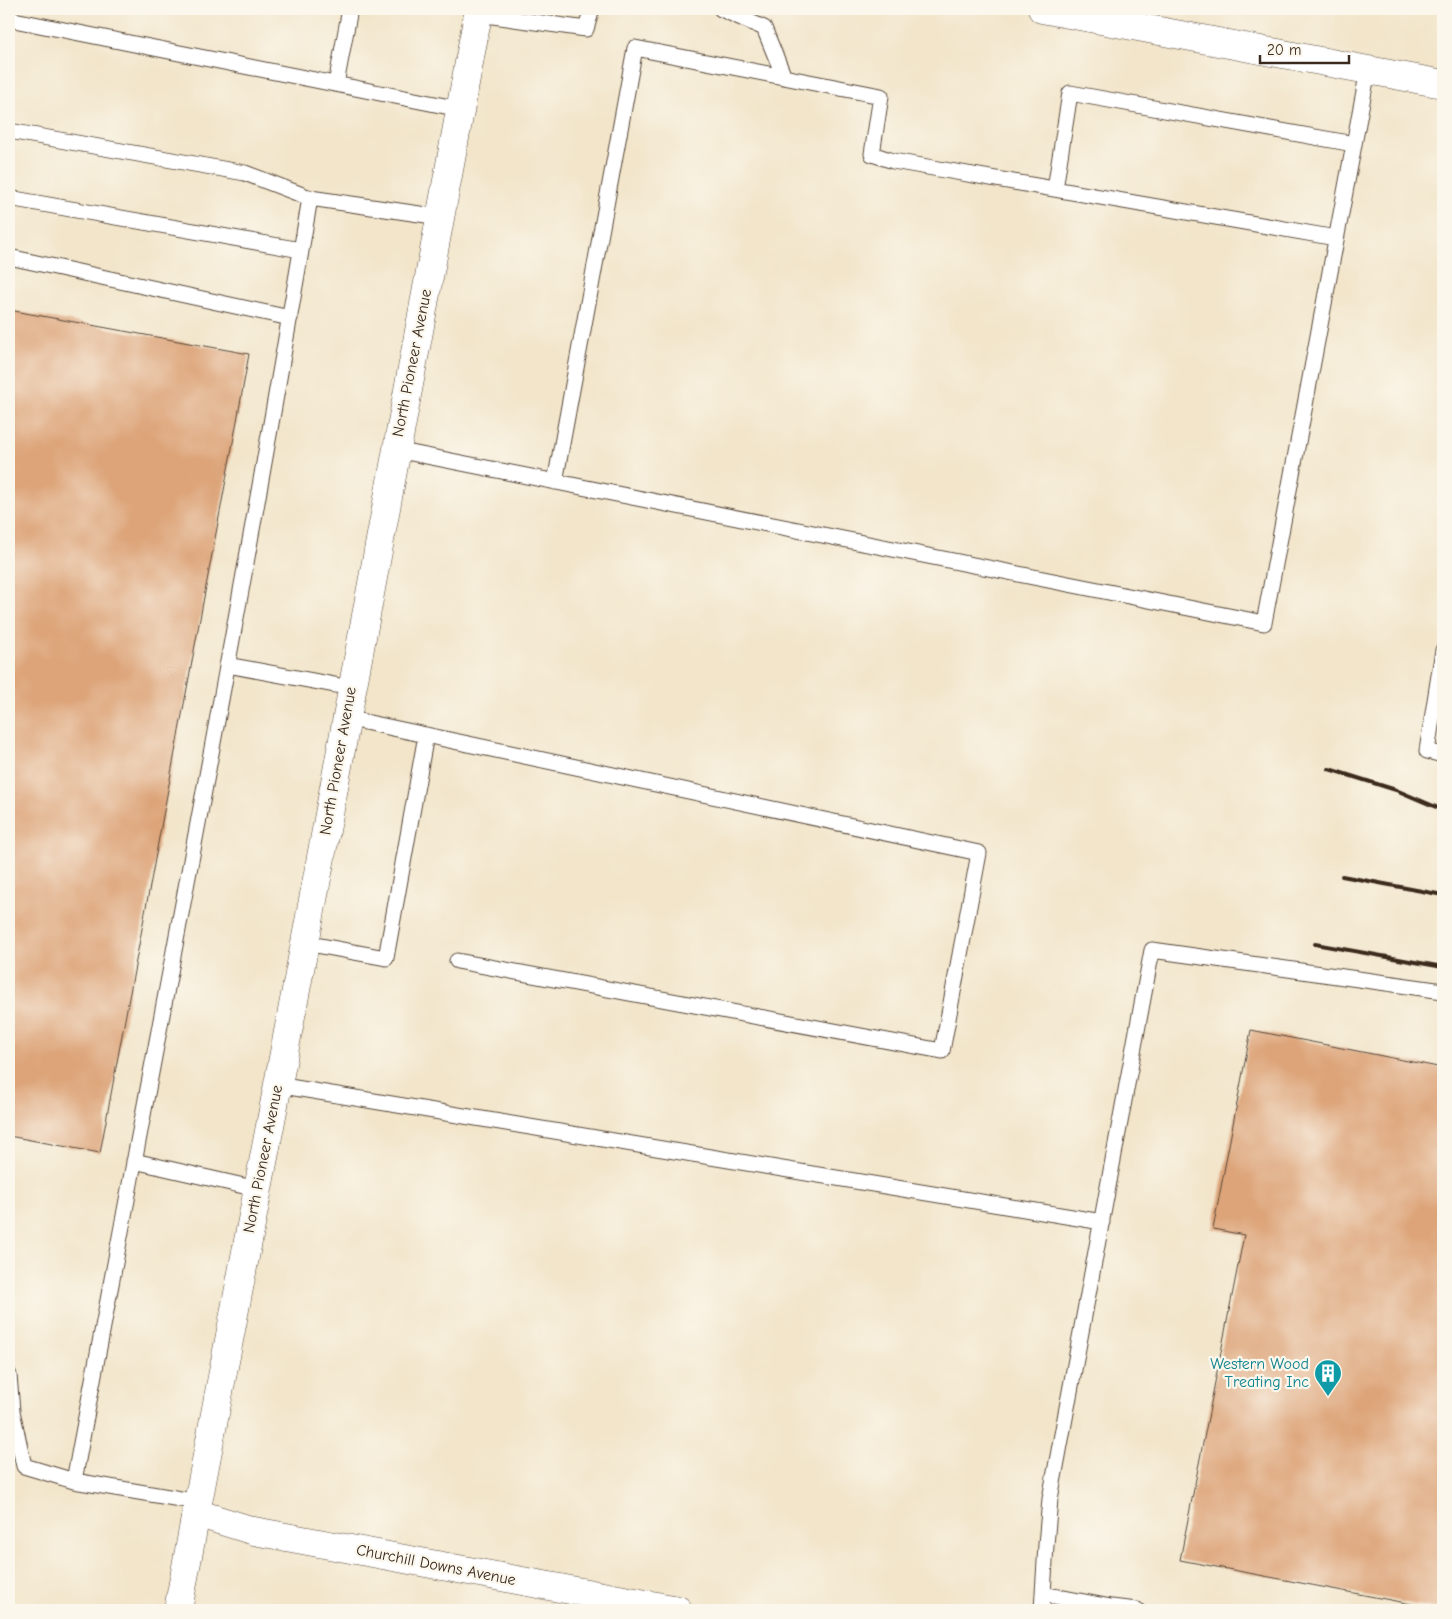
<svg xmlns="http://www.w3.org/2000/svg" width="1452" height="1619" font-family="'Comic Neue',sans-serif">
<rect width="100%" height="100%" fill="#fbf7ec"/>
<filter id="ink" filterUnits="userSpaceOnUse"><feTurbulence type="fractalNoise" baseFrequency=".02" numOctaves="2"/><feDisplacementMap in="SourceGraphic" scale="10" xChannelSelector="R" yChannelSelector="G"/><feConvolveMatrix kernelMatrix="1 2 1 2 8 2 1 2 1" color-interpolation-filters="sRGB"/></filter>
<filter id="wash" filterUnits="userSpaceOnUse"><feTurbulence type="fractalNoise" baseFrequency=".0096" numOctaves="4" result="noise"/><feDisplacementMap in="SourceGraphic" scale="20" xChannelSelector="R" yChannelSelector="G"/><feGaussianBlur stdDeviation="1.12" result="paint"/><feColorMatrix in="noise" values="0 0 0 0 0 0 0 0 0 0 0 0 0 0 0 0 0 1.4 0 .05"/><feComposite in="paint" operator="in"/></filter>
<g filter="url(#wash)">
<rect width="100%" height="100%" fill="#f2e5ca"/>
<g id="blocks">
<!-- building -->
<path fill="#dda479" d="M 9,310 L 249,354 L 237,421 L 100,1153 L 9,1136 Z
M 1251,1030 L 1443,1068 L 1443,1610 L 1180,1560 L 1244,1235 L 1213,1229 Z"/>
</g>
</g>
<g filter="url(#ink)">
<use href="#blocks" fill-opacity="0" stroke="#564638" stroke-width="1"/>
<g fill="none" stroke-linecap="round" stroke-linejoin="round">
<!-- lane casing -->
<g stroke="#564638" stroke-width="17">
<path id="lane" d="M 721,9 L 764,28 L 784,77
M 478,14 L 586,29 L 592,9
M 9,19 L 460,109
M 336,84 L 350,9
M 9,131 L 245,173 L 310,198 L 440,217
M 1055,189 L 1070,93 L 1354,144
M 9,198 L 301,250
M 9,257 L 290,318
M 396,450 L 1264,623 L 1368,70
M 555,482 L 635,48 L 881,96 L 872,154 L 893,161 L 1336,238
M 1443,650 L 1427,751 L 1443,755
M 227,665 L 351,688
M 346,718 L 979,853 L 942,1051 L 457,961
M 305,943 L 386,958 L 426,735
M 277,1085 L 1102,1222
M 134,1161 L 257,1189
M 9,1375 L 12,1411 L 24,1466 L 74,1481
M 198,1502 L 74,1481 C 154,1053 238,626 310,198
M 1043,1594 L 1111,1607 L 1137,1610
M 1042,1610 L 1046,1545 L 1050,1499 L 1152,950 L 1443,991"/>
</g>
<!-- street casing -->
<g stroke="#564638" stroke-width="29">
<path id="street" d="M 1042,9 L 1443,84
M 178,1610 L 196,1513 L 254,1531 L 678,1610"/>
</g>
<!-- secondary casing -->
<g stroke="#564638" stroke-width="29">
<path id="secondary" d="M 196,1513 L 305,943 L 479,9"/>
</g>
<!-- lane -->
<use href="#lane" stroke="#fff" stroke-width="15"/>
<!-- street -->
<use href="#street" stroke="#fff" stroke-width="28"/>
<!-- secondary -->
<use href="#secondary" stroke="#fff" stroke-width="28"/>
<!-- rail -->
<path stroke="#3b2a1e" stroke-width="4" d="M 1329,769 L 1396,790 L 1443,810
M 1342,876 L 1443,895
M 1315,944 L 1443,967"/>
</g>
</g>
<!-- icons -->
<defs>
<g id="building-pin" transform="scale(1.4375)"><path d="M0 17L-7.5 6A9.5 9.5 0 1 1 7.5 6Z" fill="#0f9aa8" stroke="#fbf7ec"/><path d="M-4-6H4V6H1V3H-1V6H-4ZM-2.5-4.3h1.7v1.8h-1.7ZM.8-4.3h1.7v1.8H.8ZM-2.5-1h1.7V.8h-1.7ZM.8-1h1.7V.8H.8Z" fill="#fff"/></g>
</defs>
<g fill-rule="evenodd">
<use href="#building-pin" x="1328" y="1373"/>
</g>
<g text-anchor="middle" dominant-baseline="central" stroke-width="4.5" stroke-linejoin="round" paint-order="stroke">
<!-- street labels -->
<g font-size="16" fill="#3b2a1e" stroke="#fbf7ec">
<text transform="translate(412 363) rotate(-79)">North Pioneer Avenue</text>
<text transform="translate(338 761) rotate(-80)">North Pioneer Avenue</text>
<text transform="translate(263 1159) rotate(-79)">North Pioneer Avenue</text>
<text transform="translate(436 1565) rotate(11)">Churchill Downs Avenue</text>
</g>
<!-- culture labels -->
<g font-size="16" fill="#0d838f" stroke="#fbf7ec" text-anchor="end">
<text x="1309" y="1364">Western Wood<tspan x="1309" dy="18">Treating Inc</tspan></text>
</g>
</g>
<!-- margin -->
<rect width="1452" height="1619" fill="none" stroke="#fbf7ec" stroke-width="30"/>
<!-- scale -->
<path d="M1260 55v8h89v-8" fill="none" stroke="#3b2a1e" stroke-width="2.5"/>
<text x="1267" y="55" font-size="15" fill="#3b2a1e" stroke="#fbf7ec" stroke-width="4" paint-order="stroke">20 m</text>
</svg>
